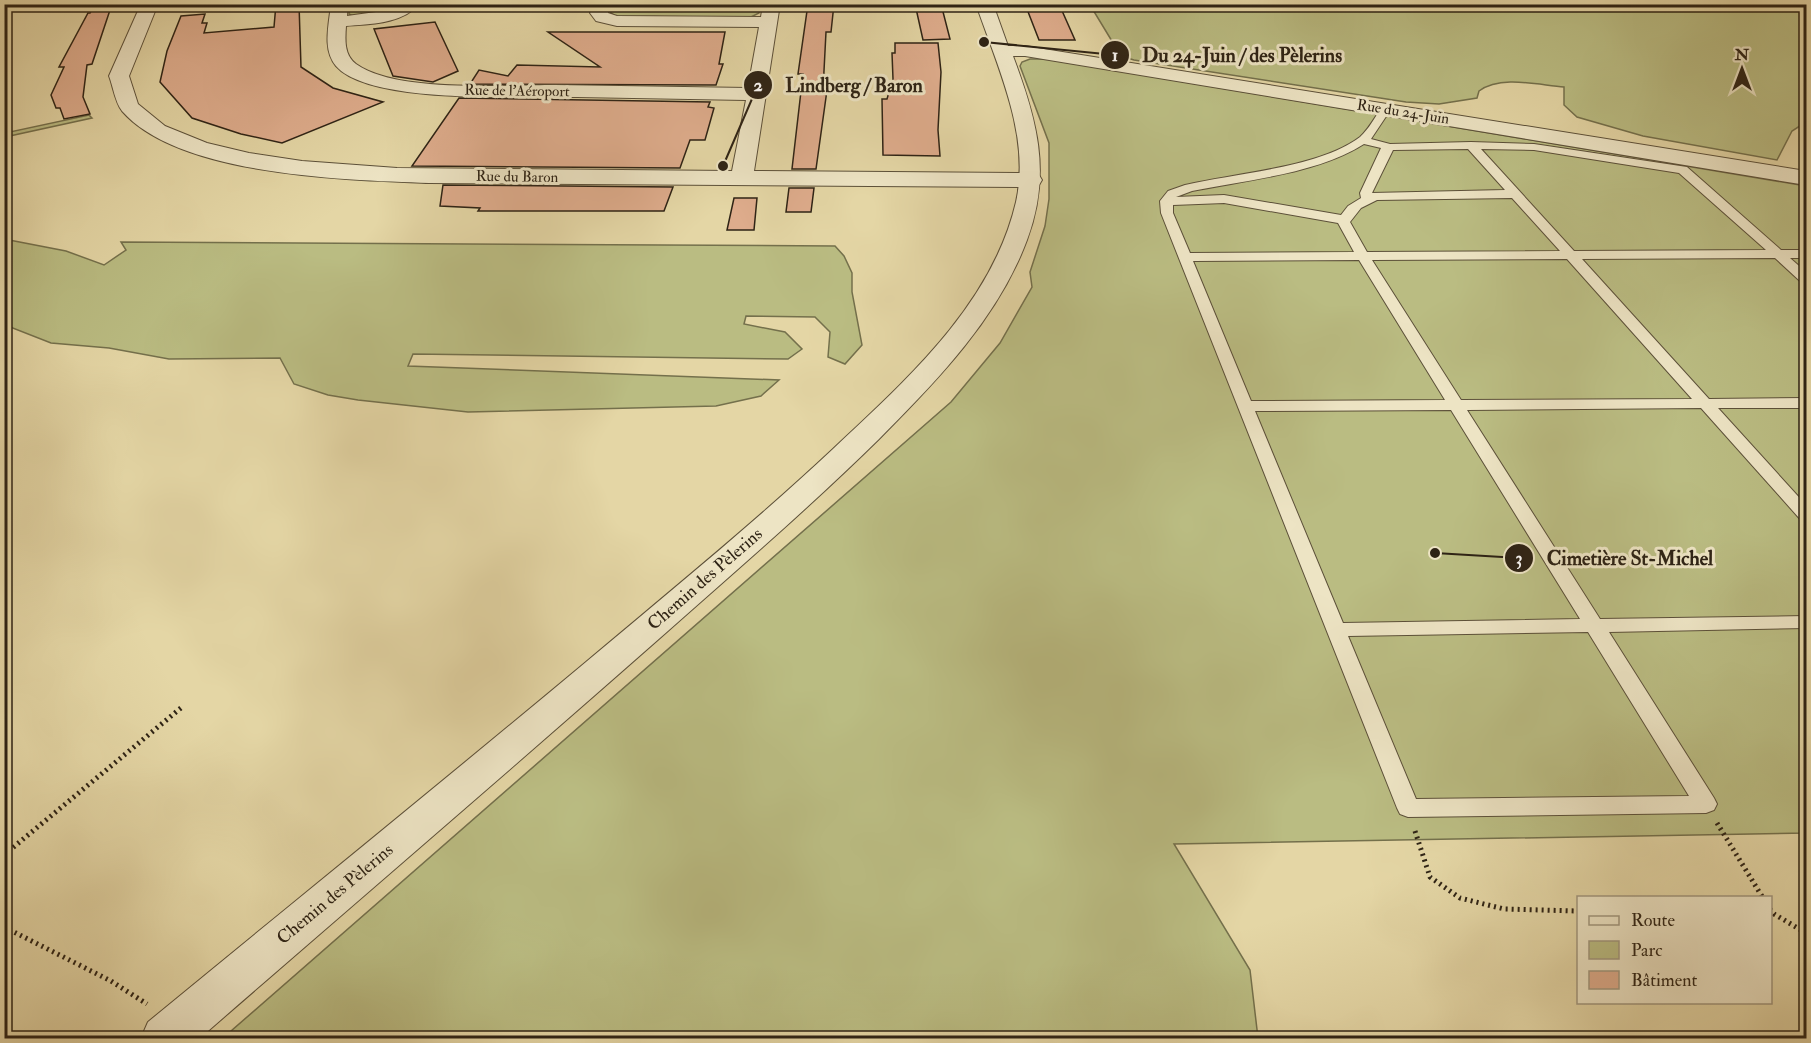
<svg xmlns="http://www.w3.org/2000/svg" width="1811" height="1043" font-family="'IM FELL Double Pica',serif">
<rect width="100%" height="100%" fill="#e4d6a5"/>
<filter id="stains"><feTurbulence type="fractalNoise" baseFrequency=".00333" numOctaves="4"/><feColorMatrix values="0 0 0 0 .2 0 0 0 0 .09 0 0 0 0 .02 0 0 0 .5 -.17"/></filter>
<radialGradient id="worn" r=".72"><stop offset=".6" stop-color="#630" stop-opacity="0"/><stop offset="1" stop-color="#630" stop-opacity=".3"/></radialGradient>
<!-- green -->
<path fill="#babc82" stroke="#74704c" stroke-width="1.5" d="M 612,4 L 761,5 L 759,13 L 749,18 L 615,16 L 609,11 Z
M 350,5 L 401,5 L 387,11 L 353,16 L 349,14 Z
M 1090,5 L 1806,5 L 1806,122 L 1792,131 L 1777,160 L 1643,136 L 1577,117 L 1564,105 L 1564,87 C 1538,85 1501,75 1479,91 L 1477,98 L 1439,104 L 1406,102 L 1134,60 L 1121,56 Z
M 1030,59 L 1046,59 L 1131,73 L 1806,186 L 1806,833 L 1174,844 L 1250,970 L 1258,1038 L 223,1038 L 951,402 L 1000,343 L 1032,287 L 1030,272 L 1045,226 L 1049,199 L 1049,143 L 1020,66 L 1022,62 Z
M 89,115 L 92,118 L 5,137 L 5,133 Z
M 4,239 L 66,251 L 104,265 L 126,250 L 121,242 L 835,246 L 844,256 L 852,273 L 852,292 L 862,345 L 845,364 L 828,357 L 830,332 L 815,317 L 746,316 L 744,324 L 785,332 L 802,349 L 788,359 L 413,354 L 408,366 L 779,380 L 761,396 L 716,406 L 468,412 L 358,400 L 328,395 L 294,384 L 280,358 L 169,359 L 109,348 L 51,343 L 5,325 Z"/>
<!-- building -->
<path fill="#deac8c" stroke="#2e2315" stroke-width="1.5" d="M 95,4 L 112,4 L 92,64 L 87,65 L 83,97 L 90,114 L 64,119 L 60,108 L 56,108 L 51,95 L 64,67 L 59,67 L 88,13 L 90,13 Z
M 276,4 L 299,4 L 301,67 L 333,88 L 383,102 L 282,143 L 241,134 L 192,118 L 160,82 L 167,51 L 181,16 L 205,14 L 202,23 L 207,23 L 204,33 L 274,27 Z
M 808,4 L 834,4 L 831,32 L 826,32 L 823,90 L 827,90 L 816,169 L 792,169 L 803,74 L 798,74 Z
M 915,4 L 941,4 L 950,39 L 923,40 Z
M 1025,4 L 1059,4 L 1075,40 L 1039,40 Z
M 435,22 L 458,71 L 433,82 L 393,76 L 374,29 Z
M 548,32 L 725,32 L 719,64 L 723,64 L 716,85 L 470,84 L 479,70 L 508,76 L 517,65 L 600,67 Z
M 895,43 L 938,43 L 941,72 L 938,130 L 940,156 L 883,155 L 882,99 L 887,99 L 893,79 L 892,53 L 895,53 Z
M 459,98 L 710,102 L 708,107 L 714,108 L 705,140 L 690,140 L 680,168 L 412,166 Z
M 443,185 L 673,187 L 664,211 L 478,211 L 480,208 L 440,206 Z
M 789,188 L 814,188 L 811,212 L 786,212 Z
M 734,198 L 757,198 L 754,230 L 727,230 Z"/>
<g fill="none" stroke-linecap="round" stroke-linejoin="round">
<!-- service casing -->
<g stroke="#5c5039" stroke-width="2">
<path id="service" d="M 1386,106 L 1391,109 L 1371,139 L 1390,144 L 1471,142 L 1534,144 L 1687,167 L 1781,250 L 1806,250 L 1806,258 L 1790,258 L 1806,272 L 1806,283 L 1801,282 L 1775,258 L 1582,259 L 1709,399 L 1806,398 L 1806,408 L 1718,408 L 1806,505 L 1806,520 L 1800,519 L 1701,408 L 1467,410 L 1600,619 L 1806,616 L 1806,628 L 1609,632 L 1714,798 L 1717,804 L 1714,810 L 1706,813 L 1408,817 L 1400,814 L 1397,808 L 1161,213 L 1160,201 L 1168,191 L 1185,185 C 1235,173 1319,168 1360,137 C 1369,129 1375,117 1382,107 ZM 1364,144 L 1381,148 L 1360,193 L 1361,198 L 1348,206 L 1341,215 L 1224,195 L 1176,197 L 1192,191 C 1246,180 1317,174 1364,144 ZM 1468,149 L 1505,190 L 1372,193 L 1393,150 ZM 1481,149 L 1534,150 L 1679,173 L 1766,250 L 1574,251 ZM 1512,198 L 1560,251 L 1367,252 L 1350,222 L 1361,208 L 1377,200 ZM 1224,203 L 1338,223 L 1354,252 L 1190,253 L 1173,213 L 1173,205 ZM 1567,259 L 1692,399 L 1461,400 L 1372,260 ZM 1359,260 L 1445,400 L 1251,401 L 1193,261 ZM 1451,410 L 1580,619 L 1343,623 L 1255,411 ZM 1588,632 L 1689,796 L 1416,799 L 1348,636 Z"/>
</g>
<!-- minor casing -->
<g stroke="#5c5039" stroke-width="2">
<path id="minor" d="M 141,4 L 158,4 L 129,76 L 138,104 L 165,126 L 207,143 L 249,153 L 302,161 L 397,168 L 732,171 L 746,100 C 689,99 633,98 577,97 C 525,96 370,105 336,66 C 322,49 329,25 331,4 L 348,4 L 347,16 L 383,11 L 399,4 L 419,4 C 403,24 369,24 346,26 C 345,40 344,55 356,64 C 396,93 506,85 555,85 C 619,86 684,87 748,88 L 759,27 L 617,26 L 596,21 L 590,13 L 594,4 L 611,4 L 608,13 L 617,16 L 761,17 L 763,4 L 780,4 L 754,171 L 1031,173 L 1039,175 L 1042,180 L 1039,185 L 1031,187 L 429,183 C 346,180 179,176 122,111 C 115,102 113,86 109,76 Z"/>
</g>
<!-- tertiary casing -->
<g stroke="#5c5039" stroke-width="2">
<path id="tertiary" d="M 976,4 L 993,4 L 1008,46 L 1025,46 L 1806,171 L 1806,185 L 1025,56 L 1013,56 C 1037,120 1052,173 1027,240 C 998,318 937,381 879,439 C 812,505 740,567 669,630 C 514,767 356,902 200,1038 L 141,1038 L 148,1022 C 294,902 441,783 586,662 C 669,592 753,524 833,449 C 906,380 992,305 1016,202 C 1031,135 997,66 976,4 Z"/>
</g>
<!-- path -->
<path stroke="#2e2315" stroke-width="5" stroke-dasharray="2 4" stroke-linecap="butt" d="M 1717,823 L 1763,898
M 1415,831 L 1430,877 L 1460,898 L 1504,909 L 1578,911
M 4,855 L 182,707
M 1770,909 L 1774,914 L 1806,933
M 4,927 L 111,981 L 147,1004"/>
<!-- service -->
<use href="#service" fill="#ede4c4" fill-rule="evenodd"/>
<!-- minor -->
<use href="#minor" fill="#ede4c4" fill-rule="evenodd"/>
<!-- tertiary -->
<use href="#tertiary" fill="#ede4c4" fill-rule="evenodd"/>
</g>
<g text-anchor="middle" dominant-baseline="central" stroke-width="6" stroke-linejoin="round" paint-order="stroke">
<!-- far-street labels -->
<g font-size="15" fill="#2e2315" stroke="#ede4c4">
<text transform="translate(517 91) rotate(1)">Rue de l'Aéroport</text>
<text transform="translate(1403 112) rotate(9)">Rue du 24-Juin</text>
<text transform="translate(517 177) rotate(1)">Rue du Baron</text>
</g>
<!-- street labels -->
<g font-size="18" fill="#2e2315" stroke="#ede4c4">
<text transform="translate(705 579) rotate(-41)">Chemin des Pèlerins</text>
<text transform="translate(335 894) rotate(-40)">Chemin des Pèlerins</text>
</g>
</g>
<!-- callouts -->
<path fill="none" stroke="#2e2315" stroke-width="2" d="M984 42L1115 55M723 166L758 85M1435 553L1519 558"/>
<g fill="#2e2315" stroke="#ede4c4" stroke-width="2">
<circle cx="984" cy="42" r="6"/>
<circle cx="723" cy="166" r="6"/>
<circle cx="1435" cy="553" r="6"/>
<circle cx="1115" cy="55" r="15"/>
<circle cx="758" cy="85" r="15"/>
<circle cx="1519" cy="558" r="15"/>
</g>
<g font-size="18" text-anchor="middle" font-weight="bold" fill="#fff">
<text x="1115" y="61">1</text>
<text x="758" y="91">2</text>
<text x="1519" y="564">3</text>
</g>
<g font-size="20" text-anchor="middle" font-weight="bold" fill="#2e2315" stroke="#ede4c4" stroke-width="6" stroke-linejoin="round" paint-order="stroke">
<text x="1242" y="62">Du 24-Juin / des Pèlerins</text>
<text x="854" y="92">Lindberg / Baron</text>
<text x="1630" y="565">Cimetière St-Michel</text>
</g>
<!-- margin -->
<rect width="1811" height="1043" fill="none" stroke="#e4d6a5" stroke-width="24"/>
<rect x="6" y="6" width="1799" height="1031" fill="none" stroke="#2e2315" stroke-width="3"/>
<rect x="12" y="12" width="1787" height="1019" fill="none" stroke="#2e2315" stroke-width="1.5"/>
<!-- legend -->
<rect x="1577" y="896" width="195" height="108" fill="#ede4c4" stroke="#a1977e" stroke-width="1.5"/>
<rect x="1589" y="916" width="30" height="9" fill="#ede4c4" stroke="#a1977e" stroke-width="1.5"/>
<text x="1631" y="926" font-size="18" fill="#2e2315">Route</text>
<rect x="1589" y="941" width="30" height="18" fill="#babc82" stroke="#a1977e" stroke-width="1.5"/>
<text x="1631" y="956" font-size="18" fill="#2e2315">Parc</text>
<rect x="1589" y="971" width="30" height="18" fill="#deac8c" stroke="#a1977e" stroke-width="1.5"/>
<text x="1631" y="986" font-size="18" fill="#2e2315">Bâtiment</text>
<!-- north arrow -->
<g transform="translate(1742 69)" stroke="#ede4c4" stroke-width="4.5" paint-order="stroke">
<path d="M0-4.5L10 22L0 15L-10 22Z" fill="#2e2315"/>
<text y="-9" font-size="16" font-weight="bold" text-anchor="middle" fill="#2e2315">N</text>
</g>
<rect width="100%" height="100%" filter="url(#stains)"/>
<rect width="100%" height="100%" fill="url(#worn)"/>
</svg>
